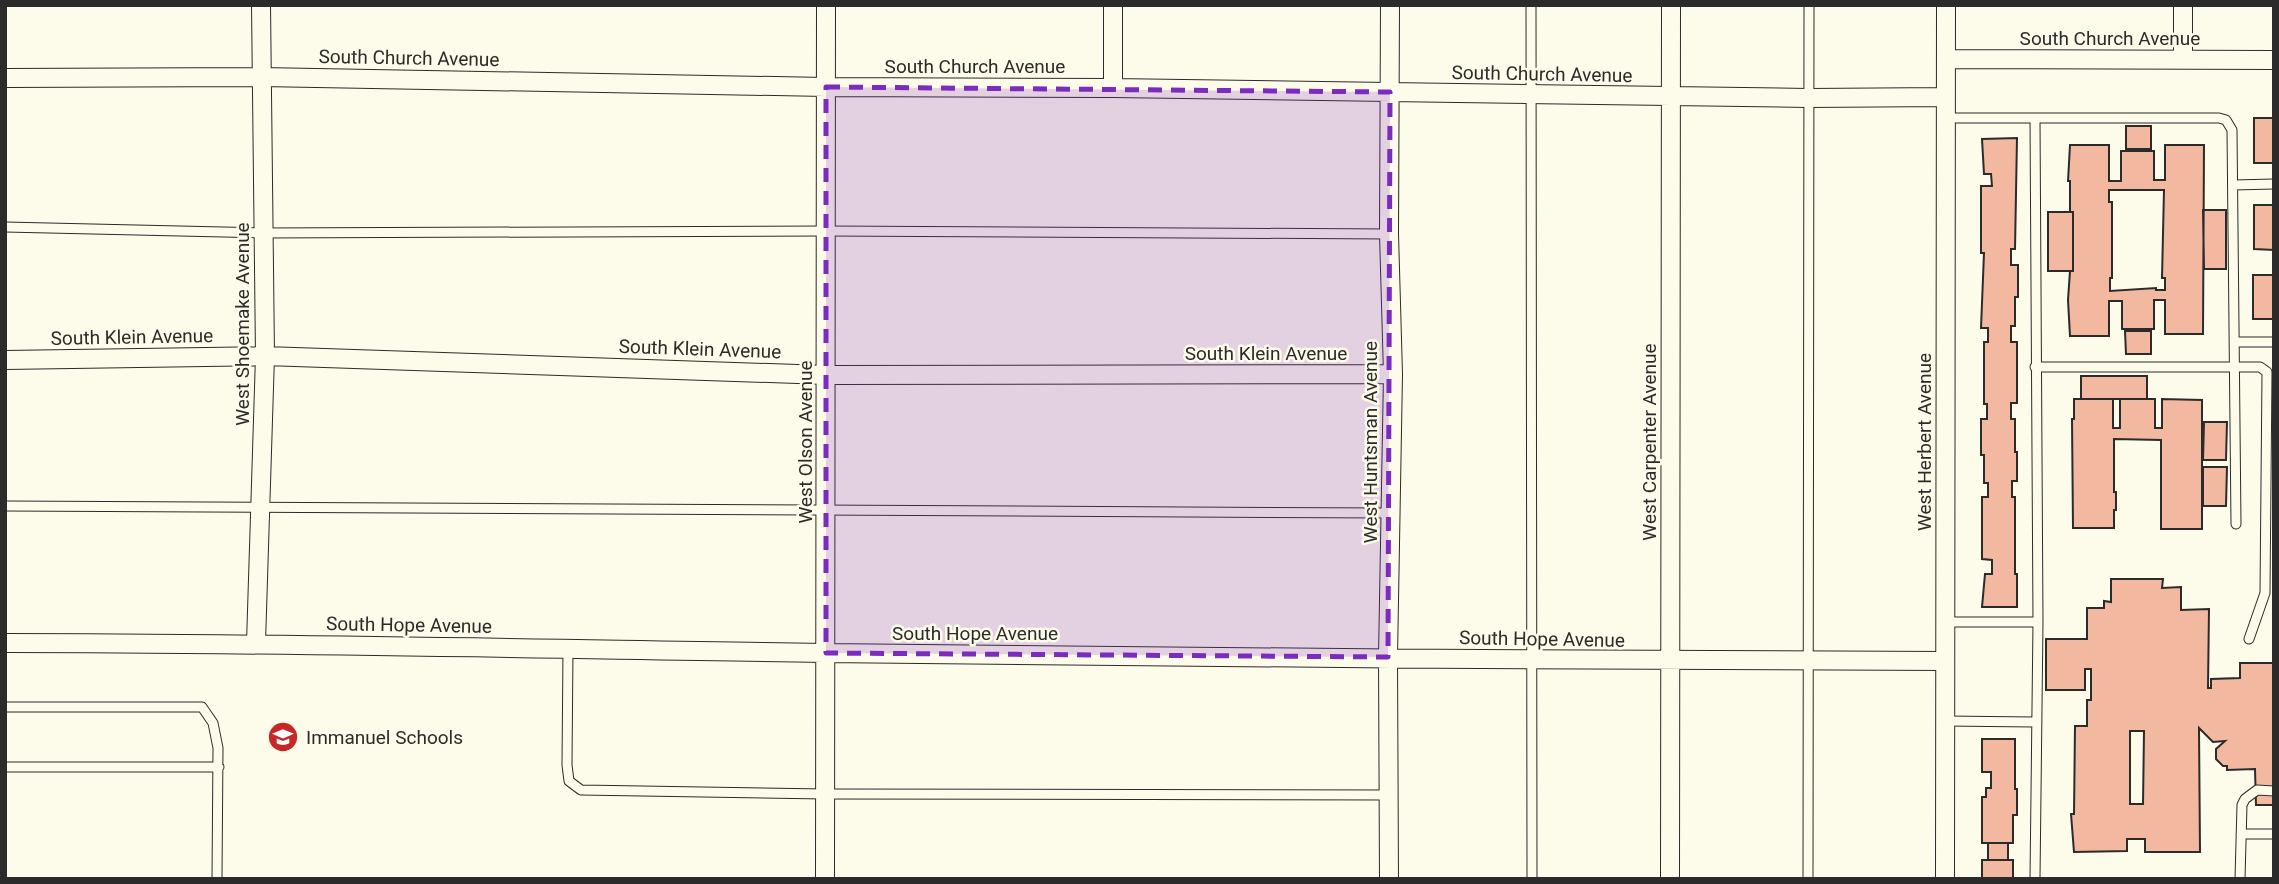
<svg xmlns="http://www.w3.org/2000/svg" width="2279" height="884" font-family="Roboto,sans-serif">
<rect width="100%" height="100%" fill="#fdfbea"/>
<!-- building -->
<path fill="#f2b8a0" stroke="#2b2b2b" stroke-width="2" fill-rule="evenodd" d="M 2254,118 L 2274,118 L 2274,163 L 2254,163 Z
M 2126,126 L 2151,126 L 2151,149 L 2126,149 Z
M 2017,138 L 2015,249 L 2011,249 L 2011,265 L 2018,265 L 2018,297 L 2015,297 L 2015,326 L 2011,326 L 2011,342 L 2017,342 L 2017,403 L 2011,403 L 2011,419 L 2015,419 L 2015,452 L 2017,452 L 2017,481 L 2012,481 L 2012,497 L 2015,497 L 2015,574 L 2017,574 L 2017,607 L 1982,607 L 1985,574 L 1992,574 L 1992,560 L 1982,559 L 1982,497 L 1988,497 L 1988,483 L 1984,483 L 1984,455 L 1981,455 L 1981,419 L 1987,419 L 1987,404 L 1984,404 L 1984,342 L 1988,342 L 1988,328 L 1981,328 L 1984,253 L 1981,253 L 1981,186 L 1992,186 L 1991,174 L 1984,174 L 1982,139 Z
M 2070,145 L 2109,145 L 2109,181 L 2121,181 L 2121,151 L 2154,151 L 2154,180 L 2165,180 L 2165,145 L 2204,145 L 2203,334 L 2165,334 L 2165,300 L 2154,300 L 2154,329 L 2122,329 L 2122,301 L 2109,301 L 2109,336 L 2070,336 L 2068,300 L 2070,271 L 2073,271 L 2073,212 L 2070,212 L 2070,181 L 2068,181 ZM 2109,190 L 2164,190 L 2162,278 L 2165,278 L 2165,290 L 2156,290 L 2156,288 L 2110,291 L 2110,278 L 2112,278 L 2112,202 L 2109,202 Z
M 2254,205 L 2274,205 L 2274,250 L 2254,249 Z
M 2203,210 L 2226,210 L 2226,269 L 2204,269 Z
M 2048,212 L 2073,212 L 2073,271 L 2048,271 Z
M 2253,275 L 2274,275 L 2274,319 L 2253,319 Z
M 2125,331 L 2151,331 L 2151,354 L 2126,354 Z
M 2081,376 L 2147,376 L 2147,399 L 2081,399 Z
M 2074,399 L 2113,399 L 2113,428 L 2120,428 L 2120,399 L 2155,399 L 2155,428 L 2162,428 L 2162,399 L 2202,400 L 2202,529 L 2161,529 L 2161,440 L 2114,439 L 2114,492 L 2116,492 L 2116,510 L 2114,510 L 2114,528 L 2073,528 L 2072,419 L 2074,419 Z
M 2204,422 L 2227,422 L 2226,460 L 2203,460 Z
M 2203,467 L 2227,467 L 2226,506 L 2203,506 Z
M 2111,579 L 2163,579 L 2162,588 L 2181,587 L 2181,610 L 2209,609 L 2208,688 L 2211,688 L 2211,679 L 2240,678 L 2240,663 L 2274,663 L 2273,805 L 2256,805 L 2255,769 L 2227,770 L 2227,766 L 2223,766 L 2216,759 L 2216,749 L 2225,741 L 2213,742 L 2199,728 L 2200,852 L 2145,852 L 2145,839 L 2127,839 L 2127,851 L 2074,852 L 2071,814 L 2074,814 L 2075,726 L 2087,726 L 2087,700 L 2091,700 L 2091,669 L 2085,669 L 2085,690 L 2046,690 L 2046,639 L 2087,639 L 2087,608 L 2104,608 L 2104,601 L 2111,602 ZM 2130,731 L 2144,731 L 2143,804 L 2130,804 Z
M 1982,739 L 2015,739 L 2015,789 L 2017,789 L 2017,815 L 2013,815 L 2013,843 L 1982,843 L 1982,797 L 1986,797 L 1986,788 L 1991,788 L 1991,772 L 1982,772 Z
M 1988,843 L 2008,843 L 2008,860 L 1988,860 Z
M 1982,860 L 2013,860 L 2013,879 L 1982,879 Z"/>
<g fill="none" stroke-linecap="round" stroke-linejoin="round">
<!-- service casing -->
<g stroke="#2b2b2b" stroke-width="11">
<path id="service" d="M 1531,5 L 1532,879
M 1945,118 L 2219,118 L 2226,120 L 2232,130 L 2236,524
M 2035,118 L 2038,622 L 2035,879
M 2233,185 L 2274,184
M 5,227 L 263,233 L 826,231 L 1389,234
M 2235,342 L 2274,342
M 2035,367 L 2260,367 L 2267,372 L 2265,593 L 2249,639
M 5,506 L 1391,513
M 1945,622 L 2038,622
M 568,649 L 567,765 L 569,781 L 581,790 L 825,794 L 1389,795
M 5,707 L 202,707 L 213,723 L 218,748 L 217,879
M 1945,721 L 2037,722
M 5,767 L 219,767
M 2241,834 L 2274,834
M 1808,879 L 1809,5
M 2240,879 L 2242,805 L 2245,799 L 2257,790 L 2274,791"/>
</g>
<!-- minor casing -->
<g stroke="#2b2b2b" stroke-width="20">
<path id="minor" d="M 2183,5 L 2183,59
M 1946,59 L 2274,60
M 5,78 L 261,77 L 826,87 L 1113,88 L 1808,98 L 1945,97
M 1113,88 L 1113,5
M 5,360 L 265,356 L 826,375 L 1393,374
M 5,643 C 278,643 551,649 824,653 C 1198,658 1571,660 1945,661
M 256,643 L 265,356 L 261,5
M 825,879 L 826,5
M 1389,879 L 1388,657 L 1393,374 L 1389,234 L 1390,5
M 1670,879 L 1671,5
M 1945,879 L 1946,5"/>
</g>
<!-- service -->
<use href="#service" stroke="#fdfbea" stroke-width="9"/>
<!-- minor -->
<use href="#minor" stroke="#fdfbea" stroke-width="18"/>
</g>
<!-- marked area -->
<path fill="#7b2cbf" fill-opacity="0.2" stroke="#7b2cbf" stroke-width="5" stroke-dasharray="14 9" stroke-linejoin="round" d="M 826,87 L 1390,92 L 1388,657 L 826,653 Z"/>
<!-- icons -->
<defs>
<g id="school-disc" transform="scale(1.575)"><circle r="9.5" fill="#c62828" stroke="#fdfbea"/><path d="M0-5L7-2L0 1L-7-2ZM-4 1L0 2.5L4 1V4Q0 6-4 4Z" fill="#fff"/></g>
</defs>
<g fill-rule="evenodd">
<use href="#school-disc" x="283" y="737"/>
</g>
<g text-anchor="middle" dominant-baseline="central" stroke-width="5" stroke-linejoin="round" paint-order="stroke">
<!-- street labels -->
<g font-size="19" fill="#2b2b2b" stroke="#fdfbea">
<text x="2110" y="38">South Church Avenue</text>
<text transform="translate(409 58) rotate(1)">South Church Avenue</text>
<text x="975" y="66">South Church Avenue</text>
<text transform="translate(1542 74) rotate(1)">South Church Avenue</text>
<text transform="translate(242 324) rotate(-90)">West Shoemake Avenue</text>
<text transform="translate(132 337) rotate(-1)">South Klein Avenue</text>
<text transform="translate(700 349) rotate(2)">South Klein Avenue</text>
<text x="1266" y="353">South Klein Avenue</text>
<text transform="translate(805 442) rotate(-90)">West Olson Avenue</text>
<text transform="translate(1370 442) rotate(-90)">West Huntsman Avenue</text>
<text transform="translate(1649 442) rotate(-90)">West Carpenter Avenue</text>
<text transform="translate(1924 442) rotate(-90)">West Herbert Avenue</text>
<text transform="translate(409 625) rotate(1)">South Hope Avenue</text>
<text x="975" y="633">South Hope Avenue</text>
<text transform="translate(1542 639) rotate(1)">South Hope Avenue</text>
</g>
<!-- poi labels -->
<g font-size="19" fill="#2b2b2b" stroke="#fdfbea" text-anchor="start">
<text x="306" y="737">Immanuel Schools</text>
</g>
</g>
<!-- border -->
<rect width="2279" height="884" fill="none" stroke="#2b2b2b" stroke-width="14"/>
</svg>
